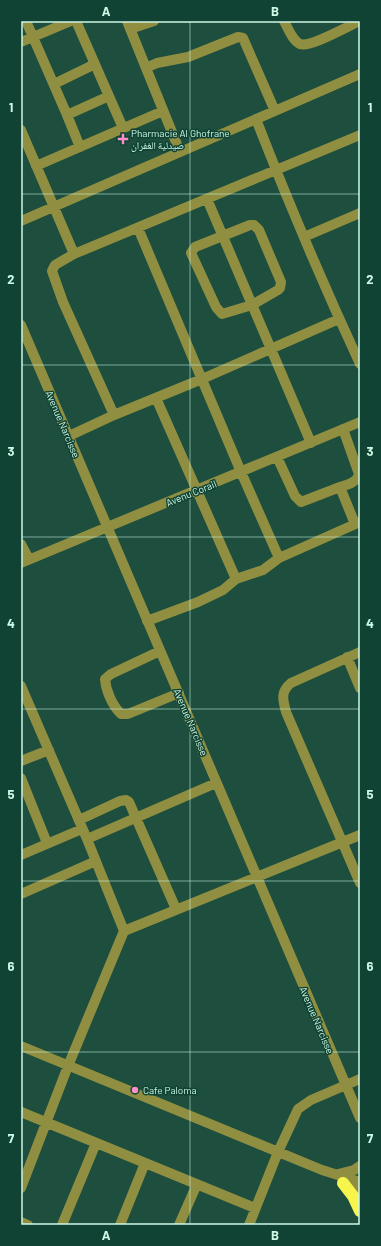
<svg xmlns="http://www.w3.org/2000/svg" width="381" height="1246" font-family="Barlow,'Noto Naskh Arabic',sans-serif">
<rect width="100%" height="100%" fill="#1d4e3e"/>
<g fill="none" stroke-linecap="round" stroke-linejoin="round">
<!-- minor -->
<path stroke="#908f41" stroke-width="10" d="M 26,21 L 67,115 L 80,147
M 76,21 L 123,128
M 127,21 L 180,152
M 284,21 C 288,28 292,40 300,44 C 310,48 348,26 360,21
M 130,29 L 154,21
M 21,42 L 71,21
M 146,68 L 157,63 L 188,57 L 238,37 L 243,38 L 275,111
M 54,84 L 95,64
M 67,115 L 109,96
M 256,119 C 288,202 323,284 360,364
M 21,130 L 74,254 L 360,135
M 36,166 L 163,111
M 207,199 L 311,443
M 21,221 L 360,74
M 250,225 L 254,225 L 259,230 L 281,282 L 280,288 L 278,290 L 252,305 L 222,314 L 216,307 L 191,253 L 195,247 Z
M 138,228 L 241,472 L 279,558
M 304,237 L 360,213
M 74,254 L 55,265 L 52,271 L 63,302 L 114,415
M 21,325 L 360,1118
M 156,398 L 236,579
M 343,429 L 359,474 C 358,482 347,485 340,487 L 355,524
M 69,436 L 114,415 L 202,379 L 339,319
M 277,457 L 295,496 L 301,502 L 340,487
M 21,544 L 29,559
M 21,563 L 360,422
M 147,621 L 198,602 L 223,590 L 236,579 L 263,570 L 279,558 L 360,522
M 160,651 L 111,674 L 105,679 C 106,691 112,705 121,714 L 128,714 L 179,693
M 360,652 L 291,683 C 280,692 283,700 286,712 L 360,883
M 347,657 L 360,688
M 21,686 L 87,839 L 124,931 L 68,1066 L 21,1188
M 21,761 L 49,750
M 21,778 L 47,843
M 79,820 L 120,801 L 126,800 L 129,802 L 176,909
M 87,839 L 216,783
M 21,855 L 82,829
M 21,894 L 96,861
M 124,931 L 360,835
M 21,1046 L 322,1170 L 360,1182
M 21,1112 L 255,1208
M 338,1174 L 354,1170 L 360,1166
M 345,1184 L 360,1192
M 21,1222 L 28,1225
M 62,1225 L 96,1143
M 120,1225 L 145,1163
M 179,1225 L 197,1184
M 249,1225 L 278,1152 L 298,1109 L 311,1100 L 360,1079"/>
<!-- highway -->
<path stroke="#f7f44c" stroke-width="12" d="M 343,1183 L 353,1196 L 360,1211"/>
</g>
<!-- grid -->
<path fill="none" stroke="#cef8e7" stroke-width="1" stroke-opacity="0.55" d="M 190,21 L 190,1225M 21,194 L 360,194M 21,365 L 360,365M 21,537 L 360,537M 21,709 L 360,709M 21,881 L 360,881M 21,1052 L 360,1052"/>
<!-- markers -->
<g fill="#fa8fc7" stroke="#104333" stroke-width="1.5">
<path d="M121 133h4v4h4v4h-4v4h-4v-4h-4v-4h4z"/>
<circle cx="135" cy="1090" r="4"/>
</g>
<g text-anchor="middle" dominant-baseline="central" stroke-width="3" stroke-linejoin="round" paint-order="stroke">
<!-- poi labels -->
<g font-size="10" fill="#cef8e7" stroke="#104333" text-anchor="start">
<text x="131" y="133">Pharmacie Al Ghofrane<tspan x="131" dy="12">صيدلية الغفران</tspan></text>
<text x="143" y="1090">Cafe Paloma</text>
</g>
<!-- street labels -->
<g font-size="10" fill="#cef8e7" stroke="#104333">
<text transform="translate(63 424) rotate(67)">Avenue Narcisse</text>
<text transform="translate(191 493) rotate(-22)">Avenu Corail</text>
<text transform="translate(191 722) rotate(67)">Avenue Narcisse</text>
<text transform="translate(317 1020) rotate(67)">Avenue Narcisse</text>
</g>
</g>
<!-- border -->
<rect width="381" height="1246" fill="none" stroke="#104333" stroke-width="44"/>
<rect x="22" y="22" width="337" height="1202" fill="none" stroke="#cef8e7" stroke-width="1.5"/>
<g font-size="13" text-anchor="middle" font-weight="bold" fill="#cef8e7">
<text x="106" y="16">A</text>
<text x="275" y="16">B</text>
<text x="11" y="112">1</text>
<text x="370" y="112">1</text>
<text x="11" y="284">2</text>
<text x="370" y="284">2</text>
<text x="11" y="456">3</text>
<text x="370" y="456">3</text>
<text x="11" y="628">4</text>
<text x="370" y="628">4</text>
<text x="11" y="799">5</text>
<text x="370" y="799">5</text>
<text x="11" y="971">6</text>
<text x="370" y="971">6</text>
<text x="11" y="1143">7</text>
<text x="370" y="1143">7</text>
<text x="106" y="1240">A</text>
<text x="275" y="1240">B</text>
</g>
</svg>
